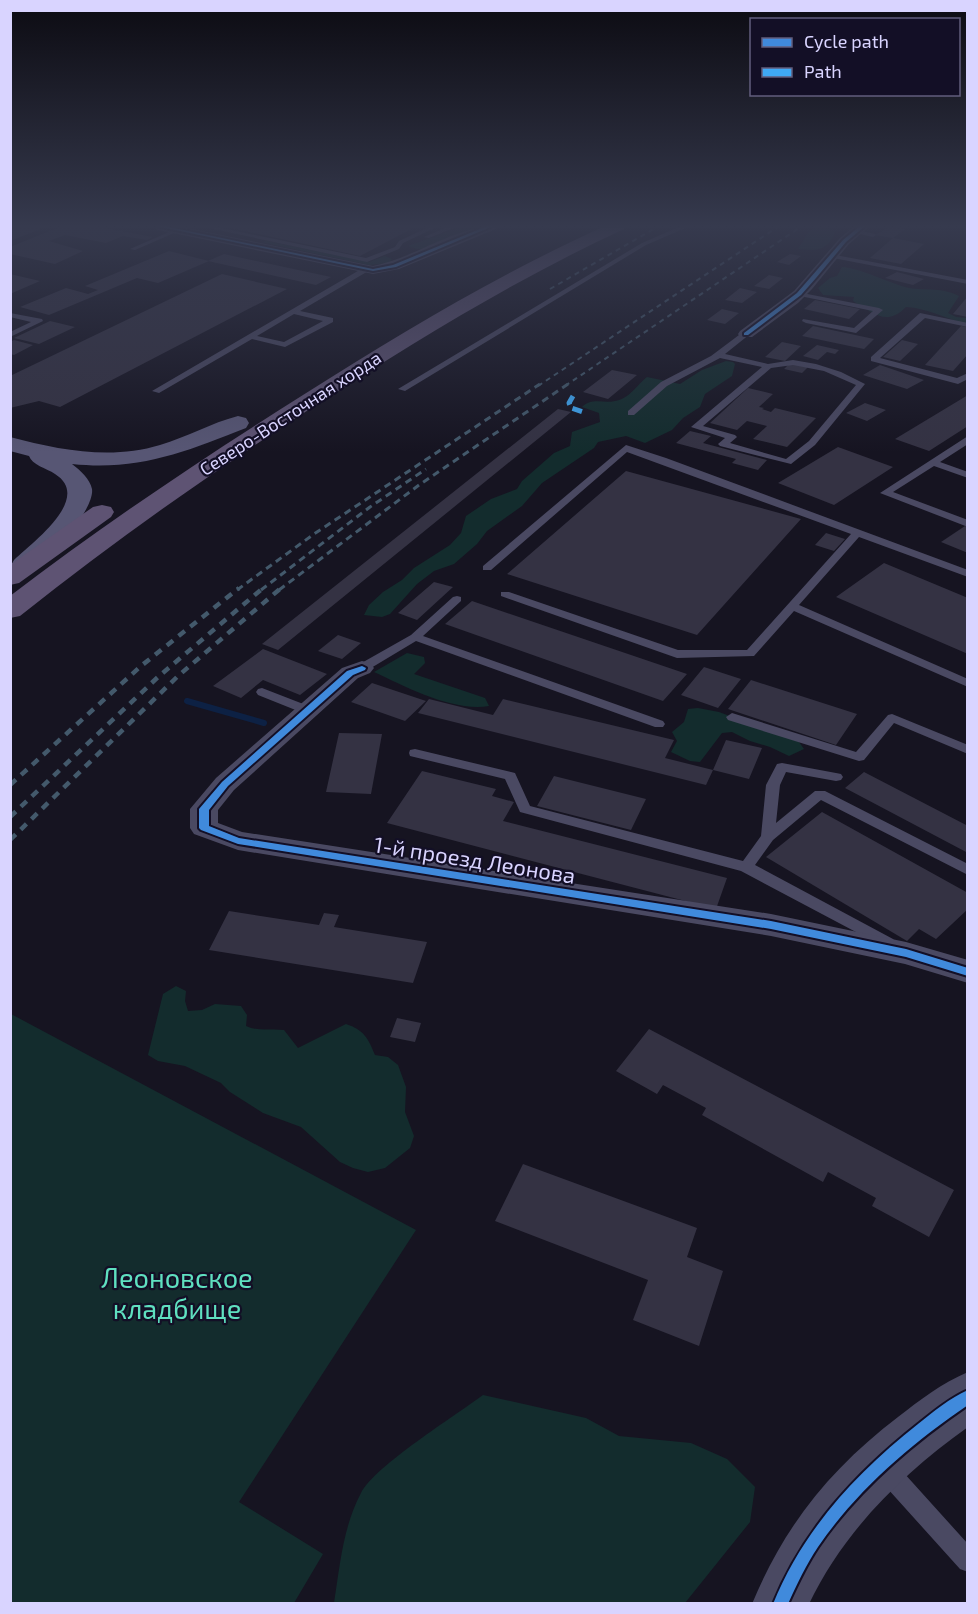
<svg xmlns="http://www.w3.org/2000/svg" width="978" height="1614" font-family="'Exo 2',sans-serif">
<rect width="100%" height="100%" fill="#161421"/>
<!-- green -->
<path fill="#132c2d" d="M 464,226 L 481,226 L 424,249 L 417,249 L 408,246 Z
M 815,228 L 826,228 L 835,231 C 829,251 817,251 798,249 L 809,231 Z
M 267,241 L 369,262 L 385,256 L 392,259 L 389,263 L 369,265 L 261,242 Z
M 842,267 C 861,268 888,283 909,288 C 927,291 942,287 959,296 L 948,313 L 956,317 L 967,318 L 967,324 C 947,319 927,308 906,307 C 886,327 874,313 853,301 L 854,297 L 823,295 L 818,288 L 830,278 L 837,276 Z
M 726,361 L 733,362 L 735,364 L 732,376 L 705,394 L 700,407 L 683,418 L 672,430 L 645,443 L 626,436 L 598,442 L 594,448 L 542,483 L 522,506 L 487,531 L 477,544 L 454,564 L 434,571 L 417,584 L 390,614 L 382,617 L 364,615 L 369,605 L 383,592 L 402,580 L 414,568 L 450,545 L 461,533 L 466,516 L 491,499 L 517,489 L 522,481 L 554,453 L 570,446 L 572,432 L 600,422 L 599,413 L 582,407 C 593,397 603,404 615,401 C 629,399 637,385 647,377 L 680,384 L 702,370 Z
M 407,653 L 424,657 L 425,663 L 414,674 L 485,698 L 489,706 C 453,712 406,687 374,672 Z
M 698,708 L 719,712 L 799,742 L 804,749 L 789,756 L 770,747 L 750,741 L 732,732 L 722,733 L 700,762 L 690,761 L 671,752 L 677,741 L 672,732 L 684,722 L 688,709 Z
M 176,986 L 186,991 L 185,1001 L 188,1011 L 202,1010 L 215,1004 L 241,1006 L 247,1015 L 246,1026 C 259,1032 270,1028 284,1030 L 298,1048 L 346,1024 C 364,1030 368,1038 375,1055 L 388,1057 L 398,1065 L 406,1087 L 405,1112 L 414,1136 L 410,1148 L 385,1168 L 368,1172 L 353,1168 L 340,1162 L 301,1127 L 263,1113 L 230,1092 L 221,1083 L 185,1066 L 158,1061 L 148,1055 L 163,994 Z
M 11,1014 L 416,1230 L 239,1502 L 323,1554 L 294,1603 L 11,1603 Z
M 483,1395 L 586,1418 L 619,1436 L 691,1443 L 727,1459 L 755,1487 L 750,1522 L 685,1603 L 334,1603 C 340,1565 343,1527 361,1493 C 376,1465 455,1416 483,1395 Z"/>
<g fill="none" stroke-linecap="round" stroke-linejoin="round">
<!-- stream -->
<path stroke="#0d2144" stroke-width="6" d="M 187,701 L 264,723"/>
</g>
<!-- building -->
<path fill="#343243" d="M 10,226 L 48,226 L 10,241 Z
M 62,226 L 94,226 L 153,237 L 147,240 L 123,236 L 106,243 L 65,235 L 49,241 L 83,251 L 55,264 L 10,254 L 10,247 Z
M 222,226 L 417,226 L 360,256 Z
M 890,227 L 905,229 L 893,238 L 924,244 L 901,264 L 870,258 L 893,238 L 875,235 Z
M 169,251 L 209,261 L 158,283 L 137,278 L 49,315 L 20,307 L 66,288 L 88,294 L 98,290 L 85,286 Z
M 224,254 L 331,277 L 316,285 L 208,261 Z
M 790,254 L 801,256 L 789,265 L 777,262 Z
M 897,272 L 924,279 L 913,285 L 885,278 Z
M 10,274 L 40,281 L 10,294 Z
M 222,274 L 287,289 L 60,407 L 39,401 L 10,408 L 10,376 Z
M 769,275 L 783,278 L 769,289 L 754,286 Z
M 740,288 L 757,292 L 742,303 L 725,300 Z
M 968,296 L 968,317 L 953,314 Z
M 815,300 L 860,309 L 849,319 L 804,309 Z
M 722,309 L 739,313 L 725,324 L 707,320 Z
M 50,321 L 75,327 L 39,344 L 14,338 Z
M 813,326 L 874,339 L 864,349 L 802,336 Z
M 961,326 L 968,327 L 968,354 L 953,371 L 925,365 Z
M 14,340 L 33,345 L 14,355 L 10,354 L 10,342 Z
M 902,340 L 918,344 L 900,361 L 883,357 Z
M 782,342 L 801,346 L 785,361 L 765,357 Z
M 817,345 L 839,350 L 835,354 L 827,352 L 818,360 L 803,356 Z
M 790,363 L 808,367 L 802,373 L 784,369 Z
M 880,365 L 924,380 L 907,389 L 863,375 Z
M 612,370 L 637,375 L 608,399 L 583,392 Z
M 748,388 L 773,394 L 759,407 L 764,408 L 762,409 L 771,412 L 775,408 L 816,418 L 787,447 L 753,439 L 767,426 L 747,421 L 737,430 L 710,423 Z
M 968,395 L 968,426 L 929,451 L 895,439 Z
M 865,403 L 886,410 L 867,421 L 846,413 Z
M 558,409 L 571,412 L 278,650 L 262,644 Z
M 690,431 L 711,436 L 703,443 L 767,460 L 758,470 L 732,463 L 736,459 L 676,443 Z
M 838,447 L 893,467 L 834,505 L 778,483 Z
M 626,471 L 801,519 L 697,635 L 507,574 Z
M 965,526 L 968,527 L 968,553 L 941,542 Z
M 826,533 L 845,539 L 834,551 L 815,545 Z
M 884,563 L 968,598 L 968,654 L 836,597 Z
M 434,582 L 453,587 L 417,620 L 398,613 Z
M 472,601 L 687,674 L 663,701 L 445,624 Z
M 338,635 L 361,643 L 342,659 L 318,651 Z
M 263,649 L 327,674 L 300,695 L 263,680 L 241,698 L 213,686 Z
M 704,667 L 741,679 L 718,708 L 681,695 Z
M 751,680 L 857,714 L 836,745 L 728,709 Z
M 372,683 L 426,701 L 405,721 L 351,702 Z
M 429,699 L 493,715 L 503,699 L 674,740 L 665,758 L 713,770 L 726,740 L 762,748 L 749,779 L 713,770 L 706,785 L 418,713 Z
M 339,733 L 382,734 L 371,794 L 326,792 Z
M 422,771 L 496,789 L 492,796 L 514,802 L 503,821 L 727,878 L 716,909 L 387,823 Z
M 864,772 L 968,826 L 968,853 L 845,788 Z
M 554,776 L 646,799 L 631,830 L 537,806 Z
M 822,812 L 968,893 L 968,909 L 936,939 L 919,929 L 907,941 L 766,857 Z
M 229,911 L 319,925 L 324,913 L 339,915 L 334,927 L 427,942 L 413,983 L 209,950 Z
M 397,1018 L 421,1023 L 415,1042 L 390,1037 Z
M 649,1029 L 954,1190 L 929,1237 L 872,1206 L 876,1198 L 828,1172 L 823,1182 L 702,1115 L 706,1108 L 663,1085 L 657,1094 L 616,1071 Z
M 523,1164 L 697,1228 L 687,1257 L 723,1271 L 699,1346 L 633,1320 L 648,1280 L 495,1221 Z"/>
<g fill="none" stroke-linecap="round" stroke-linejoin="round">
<!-- service -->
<path fill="#4a4962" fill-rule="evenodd" d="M 200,226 L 212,226 L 366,258 L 395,247 L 399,241 L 431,226 L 439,226 L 403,243 L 399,249 L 367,262 Z
M 450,226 L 459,226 L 429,238 L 424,237 Z
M 681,226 L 690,226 L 646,245 L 405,391 L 398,389 L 642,243 Z
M 176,229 L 181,230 L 135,250 L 130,249 Z
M 854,229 L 875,234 L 876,235 L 873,237 L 852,232 Z
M 830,254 L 968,280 L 968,284 L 828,257 L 828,255 Z
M 363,268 L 370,270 L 300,311 L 333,318 L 333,322 L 285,347 L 252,339 L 159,393 L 152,391 ZM 294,314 L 323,321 L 284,342 L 257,336 Z
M 797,292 L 879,308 L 883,310 L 856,333 L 806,323 L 802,321 L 803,319 L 854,328 L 873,311 L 800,296 L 796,294 Z
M 10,313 L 42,319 L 43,321 L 10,337 L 10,332 L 31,322 L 10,317 Z
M 920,313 L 968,323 L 968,327 L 925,318 L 880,358 L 957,378 L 968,373 L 968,379 L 958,384 L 871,361 L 871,357 Z
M 743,332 L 750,334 L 725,354 L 768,364 L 793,360 L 816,364 L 841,372 L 865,384 L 815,445 L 791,464 L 720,446 L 718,444 L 725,438 L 691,427 L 762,367 L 720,358 L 667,386 L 634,415 L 628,415 L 628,411 L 661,382 L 711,356 ZM 793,365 L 824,371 L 856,385 L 809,441 L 786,459 L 730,443 L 737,437 L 735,435 L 703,426 L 771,368 Z
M 968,436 L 968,444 L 940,462 L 968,472 L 968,478 L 934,466 L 893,492 L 968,520 L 968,527 L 880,493 Z
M 626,445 L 666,458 L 968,570 L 968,577 L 859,537 L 799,605 L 968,679 L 968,687 L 794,611 L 754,656 L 677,658 L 501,596 L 501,592 L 509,592 L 678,650 L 747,650 L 851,534 L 627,452 L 491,570 L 483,570 L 483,566 Z
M 457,596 L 461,597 L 461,601 L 423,636 L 663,721 L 665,724 L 663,727 L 655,727 L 416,641 L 366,671 L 358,671 L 356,668 L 358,665 L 411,635 L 453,597 Z
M 262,688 L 311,707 L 313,710 L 307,714 L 303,713 L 258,695 L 256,692 L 258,689 Z
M 732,713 L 856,752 L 888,715 L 892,714 L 968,745 L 968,754 L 894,723 L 864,760 L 859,761 L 728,720 L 726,717 Z
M 415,749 L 515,773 L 530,806 L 743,861 L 761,836 L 766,785 L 777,764 L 782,763 L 836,773 L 841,774 L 843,777 L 841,780 L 836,781 L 786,772 L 780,785 L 776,823 L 815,791 L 825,791 L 968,864 L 968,875 L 821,800 L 773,840 L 755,865 L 893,939 L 896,943 L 893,947 L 888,949 L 741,871 L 520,812 L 505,779 L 410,756 L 409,753 L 410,750 Z
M 886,1459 L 894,1462 L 968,1544 L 968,1572 L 960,1569 L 878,1478 L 875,1470 L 878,1462 Z"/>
<!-- minor -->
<path fill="#4a4962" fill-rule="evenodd" d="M 151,226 L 177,226 L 373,266 C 415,258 454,226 498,226 L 496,229 L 399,269 L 373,274 L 158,230 Z
M 854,226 L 870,226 L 849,244 L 812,289 L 798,303 L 752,337 L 740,337 L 738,334 L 740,331 L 794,291 L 840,238 Z
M 362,661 L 370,663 L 374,668 L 370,673 L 358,678 L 234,790 L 218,810 L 218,823 L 242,832 L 771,914 L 906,942 L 968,960 L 968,983 L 905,964 L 771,936 L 238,850 L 194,834 L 190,828 L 190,809 L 216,778 L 342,668 Z"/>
<!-- tertiary -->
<path fill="#4a4962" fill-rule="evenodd" d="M 968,1372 L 968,1427 C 902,1474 844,1531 809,1604 L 752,1604 C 784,1526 831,1468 898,1417 C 920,1400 942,1383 968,1372 Z"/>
<!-- secondary -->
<path fill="#575674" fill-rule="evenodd" d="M 238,416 L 246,418 L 249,423 L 246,428 C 185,452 139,471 72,464 C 80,470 90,479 92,489 C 95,509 49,562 32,572 C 26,575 20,573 14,572 L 10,567 L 14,560 C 33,542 93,498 55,474 C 46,468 32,465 29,456 L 10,451 L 10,437 C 59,450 111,460 160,445 C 187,437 211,423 238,416 Z"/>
<!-- primary -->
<path fill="#5e5373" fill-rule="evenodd" d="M 605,226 L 626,226 L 624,229 C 516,279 416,341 316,405 C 214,471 115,540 20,616 L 10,618 L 10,596 C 104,524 203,458 303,395 C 401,333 499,274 605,226 Z
M 102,505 L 111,507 L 114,512 L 111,517 L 19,583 L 10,585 L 10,565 L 93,507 Z"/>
<!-- rail-far2 -->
<path stroke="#43596b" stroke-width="2" stroke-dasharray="5 4.5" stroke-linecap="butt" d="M 550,289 L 659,226
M 538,386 L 779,226
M 565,386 L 802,226"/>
<!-- rail-far1 -->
<path stroke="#43596b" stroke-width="3" stroke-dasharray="7 5" stroke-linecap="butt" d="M 237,590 L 314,534 L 540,384
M 261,590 L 370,507 L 426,469
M 279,590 L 419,485 L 568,384"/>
<!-- rail -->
<path stroke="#43596b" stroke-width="4.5" stroke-dasharray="8 7" stroke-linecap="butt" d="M 10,785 L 141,666 L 239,588
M 10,817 L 158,677 L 263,588
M 10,840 L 178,676 L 281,588"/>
<!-- quiet -->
<path stroke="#3fa9f5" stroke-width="5" stroke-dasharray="10 5" stroke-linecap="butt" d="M 573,396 L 569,403 L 571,408 L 586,413"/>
<!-- cycleway casing -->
<g stroke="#130f26" stroke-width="4">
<path id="cycleway" d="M 156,226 L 164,226 L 373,269 L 393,265 L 487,226 L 493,226 L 396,267 L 373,271 Z
M 860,226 L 865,226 L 846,242 L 816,278 L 801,295 L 748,335 L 744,335 L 744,333 L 797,293 L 843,240 Z
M 362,666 L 366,668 L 365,670 L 353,675 L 228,786 L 209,810 L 209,826 L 239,838 L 771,921 L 906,949 L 968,968 L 968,976 L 906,957 L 771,929 L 238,844 L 201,830 L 199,828 L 199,809 L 222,782 L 347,671 Z
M 968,1390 L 968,1405 C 911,1444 857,1490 818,1547 C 806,1565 797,1584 788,1604 L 773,1604 C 803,1530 856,1473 918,1424 C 933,1412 950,1398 968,1390 Z"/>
</g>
<!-- cycleway -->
<use href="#cycleway" fill="#408adc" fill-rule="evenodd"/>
</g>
<!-- sky -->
<linearGradient id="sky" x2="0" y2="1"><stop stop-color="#0c0b12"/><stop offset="0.5" stop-color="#363a4e"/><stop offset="1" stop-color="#363a4e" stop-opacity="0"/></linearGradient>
<rect width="978" height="452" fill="url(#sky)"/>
<g text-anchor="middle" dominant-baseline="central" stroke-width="4.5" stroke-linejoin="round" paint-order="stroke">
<!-- far-street labels -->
<g font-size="18" fill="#d9d4ff" stroke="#130f26">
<text transform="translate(290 413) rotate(-33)">Северо-Восточная хорда</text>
</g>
<!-- street labels -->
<g font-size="22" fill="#d9d4ff" stroke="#130f26">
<text transform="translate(475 859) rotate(9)">1-й проезд Леонова</text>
</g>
<!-- near-park labels -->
<g font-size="27" fill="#5fe0c0" stroke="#130f26">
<text x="177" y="1277">Леоновское<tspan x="177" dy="31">кладбище</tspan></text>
</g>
</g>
<!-- border -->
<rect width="978" height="1614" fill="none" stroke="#d9d4ff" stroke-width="24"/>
<!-- legend -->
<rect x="750" y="18" width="210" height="78" fill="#130f26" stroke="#625e7d" stroke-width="1.5"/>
<rect x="762" y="38" width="30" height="9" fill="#408adc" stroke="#625e7d" stroke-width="1.5"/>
<text x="804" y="48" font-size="18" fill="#d9d4ff">Cycle path</text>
<rect x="762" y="68" width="30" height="9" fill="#3fa9f5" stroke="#625e7d" stroke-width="1.5"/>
<text x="804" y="78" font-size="18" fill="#d9d4ff">Path</text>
</svg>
